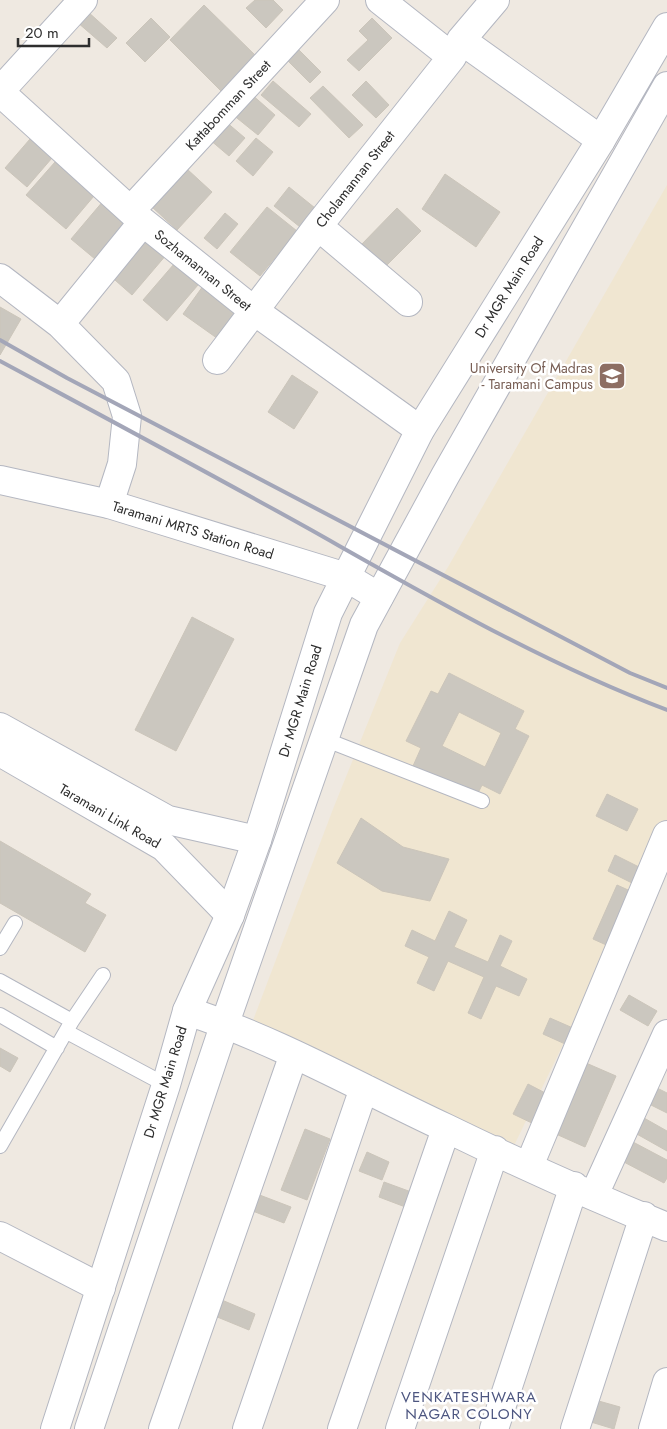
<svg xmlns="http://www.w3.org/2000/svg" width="667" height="1429" font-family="Jost,sans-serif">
<rect width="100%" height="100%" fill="#efe9e1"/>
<!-- education -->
<path fill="#f0e6d1" d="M 667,185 L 667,830 L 508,1158 L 249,1031 L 333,809 L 400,643 L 448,567 Z"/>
<!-- building -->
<path fill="#cbc7bf" stroke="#cbc5ba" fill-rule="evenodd" d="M 255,0 L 273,0 L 283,10 L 266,28 L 246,8 Z
M 204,5 L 256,56 L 221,91 L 170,40 Z
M 87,11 L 117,38 L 107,48 L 77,22 Z
M 151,18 L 170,37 L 145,62 L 126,43 Z
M 372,18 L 392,38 L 359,71 L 347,60 L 368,40 L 359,31 Z
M 295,46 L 321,72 L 310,83 L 284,57 Z
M 273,81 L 311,114 L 299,127 L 261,95 Z
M 366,81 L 389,105 L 376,118 L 352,95 Z
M 323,86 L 363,125 L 349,138 L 310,98 Z
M 250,93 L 275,115 L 258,135 L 232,114 Z
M 225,121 L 245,138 L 229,156 L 209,139 Z
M 256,138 L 273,152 L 253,176 L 236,161 Z
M 30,139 L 52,158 L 27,187 L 5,168 Z
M 55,162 L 94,196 L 66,229 L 26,195 Z
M 187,169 L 212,192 L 177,230 L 152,207 Z
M 445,174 L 500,212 L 476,247 L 422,209 Z
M 289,187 L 315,208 L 300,227 L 274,206 Z
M 104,200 L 128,221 L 95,259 L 71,239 Z
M 267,207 L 297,231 L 260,276 L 230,252 Z
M 397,208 L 421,231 L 384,268 L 361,245 Z
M 225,213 L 238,224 L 217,249 L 204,238 Z
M 142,232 L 167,254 L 132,295 L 107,273 Z
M 174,264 L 198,285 L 167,321 L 143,300 Z
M 203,286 L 241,312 L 221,341 L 183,314 Z
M 0,307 L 21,319 L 0,355 Z
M 292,375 L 318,392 L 294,429 L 268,412 Z
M 192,617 L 234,639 L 176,751 L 135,730 Z
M 449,673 L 524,711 L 515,729 L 529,736 L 500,794 L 482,785 L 476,797 L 413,766 L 421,748 L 406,741 L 431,691 L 438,694 ZM 459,712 L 501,733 L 485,767 L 442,746 Z
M 607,794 L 638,809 L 627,831 L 596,816 Z
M 361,818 L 403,847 L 449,859 L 430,901 L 382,891 L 337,863 Z
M 0,841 L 91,894 L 85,903 L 106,915 L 85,952 L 0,903 Z
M 615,855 L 645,870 L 638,886 L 608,871 Z
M 617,885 L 637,894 L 613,948 L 593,939 Z
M 449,911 L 467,920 L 454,947 L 488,962 L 500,935 L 512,941 L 500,966 L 527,979 L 519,996 L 496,986 L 481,1019 L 468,1013 L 484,977 L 448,961 L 434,991 L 417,983 L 429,957 L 405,946 L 412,930 L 435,941 Z
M 629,995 L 657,1011 L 648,1026 L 620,1010 Z
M 550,1018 L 582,1032 L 574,1048 L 543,1034 Z
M 0,1048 L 18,1058 L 10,1072 L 0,1066 Z
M 586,1063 L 616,1076 L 585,1147 L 556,1134 Z
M 528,1084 L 551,1096 L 536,1125 L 513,1114 Z
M 655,1087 L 667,1093 L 667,1113 L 647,1103 Z
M 644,1118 L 667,1131 L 667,1151 L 635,1133 Z
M 305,1129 L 330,1139 L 307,1200 L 281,1190 Z
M 633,1142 L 667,1160 L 667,1178 L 664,1183 L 622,1161 Z
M 367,1152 L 389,1162 L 382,1180 L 359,1171 Z
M 384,1182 L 414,1193 L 408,1208 L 379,1197 Z
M 257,1194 L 291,1207 L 284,1223 L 250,1210 Z
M 217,1298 L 255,1314 L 249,1330 L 210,1314 Z
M 588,1398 L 620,1407 L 614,1429 L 581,1419 Z"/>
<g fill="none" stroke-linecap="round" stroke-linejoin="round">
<!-- service casing -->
<g stroke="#b4b7c1" stroke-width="16">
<path id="service" d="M 324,739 L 482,801
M 0,948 L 15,923
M 0,981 L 72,1021
M 0,1015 L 57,1048
M 67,1032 L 166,1085
M 0,1146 L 72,1021 L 103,975"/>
</g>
<!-- minor casing -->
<g stroke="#b4b7c1" stroke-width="30">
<path id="minor" d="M 380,0 L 452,57
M 461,40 L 601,140
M 0,91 L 83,0
M 0,92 L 143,222 L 253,310 L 420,430
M 131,210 L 325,0
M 318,226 L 408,302
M 0,278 L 60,324 L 116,381 L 127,416 L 122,464 L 109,504
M 60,324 L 143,222
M 217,360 L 318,226 L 452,57 L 461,40 L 495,0
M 187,1011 C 277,1040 360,1088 446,1128 C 518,1163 593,1197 667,1227
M 529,1166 L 667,835
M 594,1195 L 667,1034
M 0,1236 L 101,1288
M 163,1429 L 294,1054
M 247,1429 L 364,1088
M 342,1429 L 446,1129
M 400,1429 L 495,1150
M 494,1429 L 574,1186
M 575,1429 L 644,1216
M 653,1429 L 667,1382"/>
</g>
<!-- tertiary casing -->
<g stroke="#b4b7c1" stroke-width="30">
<path id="tertiary" d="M 0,480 L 109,504 L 346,577 L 379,597
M 0,727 L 168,820 L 257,840
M 0,752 L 164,847 L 230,915"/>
</g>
<!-- secondary casing -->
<g stroke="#b4b7c1" stroke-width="30">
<path id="secondary" d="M 55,1429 L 166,1085 L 187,1011 L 230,915 L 257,840 L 328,613 L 420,430 L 601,140 L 667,27
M 89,1429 L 225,1023 L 364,625 L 445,476 L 667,86"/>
</g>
<!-- service -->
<use href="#service" stroke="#fff" stroke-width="14"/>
<!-- minor -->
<use href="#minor" stroke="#fff" stroke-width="28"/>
<!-- tertiary -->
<use href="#tertiary" stroke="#fff" stroke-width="28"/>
<!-- secondary -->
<use href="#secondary" stroke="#fff" stroke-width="28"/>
<!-- rail -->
<path stroke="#a3a6b8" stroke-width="4" d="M 0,340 L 67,378 L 630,673 L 667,688
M 0,361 C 104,417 209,473 313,531 C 428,596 543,663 667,710"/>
</g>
<!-- icons -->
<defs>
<g id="university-square" transform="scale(1.4375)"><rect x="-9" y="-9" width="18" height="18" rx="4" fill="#8d6e63" stroke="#fff"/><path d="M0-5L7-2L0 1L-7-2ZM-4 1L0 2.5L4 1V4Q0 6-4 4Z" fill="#fff"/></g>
</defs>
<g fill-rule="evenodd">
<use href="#university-square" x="612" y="376"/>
</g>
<g text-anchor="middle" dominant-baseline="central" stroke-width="5" stroke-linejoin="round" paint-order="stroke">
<!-- street labels -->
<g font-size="14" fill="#2e2e2e" stroke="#fff">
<text transform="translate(228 105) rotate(-47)">Kattabomman Street</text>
<text transform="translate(355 179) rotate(-52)">Cholamannan Street</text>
<text transform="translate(203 270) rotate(39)">Sozhamannan Street</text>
<text transform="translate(509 287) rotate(-58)">Dr MGR Main Road</text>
<text transform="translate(193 530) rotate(17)">Taramani MRTS Station Road</text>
<text transform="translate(300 701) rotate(-73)">Dr MGR Main Road</text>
<text transform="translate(110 816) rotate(30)">Taramani Link Road</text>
<text transform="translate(165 1082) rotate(-73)">Dr MGR Main Road</text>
</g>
<!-- education labels -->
<g font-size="14" fill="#785e54" stroke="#fff" text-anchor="end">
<text x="593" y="368">University Of Madras<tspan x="593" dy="16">- Taramani Campus</tspan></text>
</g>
<!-- neighbourhood labels -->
<g font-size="15" letter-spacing="1" fill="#4d5680" stroke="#fff">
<text x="469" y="1397">VENKATESHWARA<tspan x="469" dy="17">NAGAR COLONY</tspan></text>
</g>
</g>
<!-- scale -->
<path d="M18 38v8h71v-8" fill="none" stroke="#2e2e2e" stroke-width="2.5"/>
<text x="25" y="38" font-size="15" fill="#2e2e2e" stroke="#ffffff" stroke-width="4" paint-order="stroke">20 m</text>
</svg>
